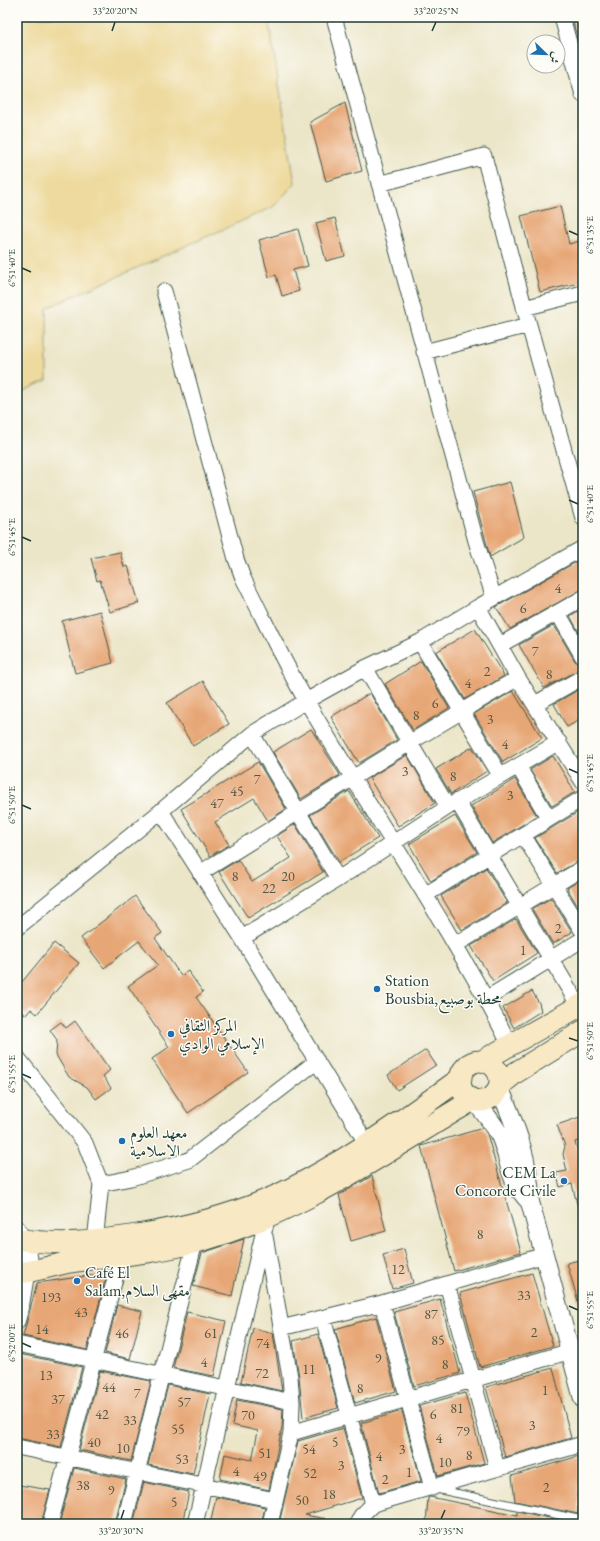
<svg xmlns="http://www.w3.org/2000/svg" width="600" height="1541" font-family="'EB Garamond',Amiri,serif">
<rect width="100%" height="100%" fill="#fdfcf7"/>
<filter id="ink" filterUnits="userSpaceOnUse"><feTurbulence type="fractalNoise" baseFrequency=".025" numOctaves="2"/><feDisplacementMap in="SourceGraphic" scale="8" xChannelSelector="R" yChannelSelector="G"/><feConvolveMatrix kernelMatrix="1 2 1 2 8 2 1 2 1" color-interpolation-filters="sRGB"/></filter>
<filter id="wash" filterUnits="userSpaceOnUse"><feTurbulence type="fractalNoise" baseFrequency=".012" numOctaves="4" result="noise"/><feDisplacementMap in="SourceGraphic" scale="16" xChannelSelector="R" yChannelSelector="G"/><feGaussianBlur stdDeviation="0.9" result="paint"/><feColorMatrix in="noise" values="0 0 0 0 0 0 0 0 0 0 0 0 0 0 0 0 0 1.4 0 .05"/><feComposite in="paint" operator="in"/></filter>
<g filter="url(#wash)">
<rect width="100%" height="100%" fill="#ece6c9"/>
<!-- sand -->
<path fill="#eeda9e" stroke="#868c69" d="M 17,17 L 268,17 L 295,183 L 273,207 L 47,308 L 47,380 L 17,394 Z"/>
<g id="blocks">
<!-- building -->
<path fill="#e7a674" d="M 583,19 L 583,52 L 581,52 L 573,22 Z
M 345,103 L 362,171 L 326,181 L 310,122 Z
M 560,206 L 569,244 L 583,240 L 583,282 L 540,292 L 521,216 Z
M 335,218 L 345,256 L 326,261 L 316,223 Z
M 298,229 L 308,266 L 293,270 L 299,291 L 282,296 L 276,275 L 269,277 L 259,240 Z
M 510,482 L 524,537 L 490,557 L 473,492 Z
M 120,552 L 124,567 L 128,566 L 139,603 L 110,612 L 100,580 L 97,581 L 91,558 Z
M 583,558 L 583,589 L 510,629 L 496,607 Z
M 583,608 L 583,639 L 570,616 Z
M 100,611 L 113,663 L 75,673 L 62,621 Z
M 554,625 L 575,661 L 583,666 L 583,668 L 544,688 L 519,645 Z
M 475,629 L 504,676 L 465,699 L 436,652 Z
M 421,661 L 449,708 L 413,730 L 385,684 Z
M 203,681 L 229,724 L 193,746 L 167,703 Z
M 583,687 L 583,718 L 567,727 L 554,704 Z
M 513,691 L 542,738 L 503,762 L 474,714 Z
M 370,693 L 397,740 L 359,763 L 331,717 Z
M 311,729 L 340,775 L 301,799 L 273,752 Z
M 472,747 L 487,771 L 451,794 L 436,769 Z
M 407,755 L 435,803 L 398,826 L 369,778 Z
M 553,756 L 575,792 L 552,806 L 530,770 Z
M 258,762 L 286,809 L 268,821 L 254,798 L 215,822 L 229,845 L 210,856 L 181,809 Z
M 515,779 L 537,816 L 492,843 L 471,806 Z
M 349,791 L 378,838 L 339,862 L 310,815 Z
M 583,809 L 583,859 L 557,873 L 535,838 Z
M 455,816 L 477,852 L 431,881 L 409,844 Z
M 295,824 L 323,872 L 248,918 L 219,872 L 238,860 L 252,882 L 291,858 L 277,836 Z
M 486,868 L 507,903 L 462,930 L 441,896 Z
M 583,878 L 583,915 L 567,888 Z
M 135,896 L 162,933 L 155,938 L 181,976 L 188,971 L 203,992 L 196,997 L 248,1072 L 188,1113 L 152,1059 L 169,1047 L 128,986 L 158,965 L 139,941 L 104,968 L 81,938 Z
M 551,898 L 572,932 L 553,944 L 532,909 Z
M 516,919 L 537,953 L 493,981 L 471,946 Z
M 54,943 L 79,963 L 37,1014 L 31,1009 L 26,1015 L 17,1008 L 17,988 Z
M 532,991 L 539,1003 L 541,1011 L 514,1028 L 503,1008 Z
M 75,1021 L 110,1070 L 103,1076 L 111,1088 L 96,1099 L 87,1087 L 69,1077 L 56,1055 L 57,1040 L 50,1030 L 61,1022 L 66,1028 Z
M 426,1050 L 436,1065 L 397,1090 L 388,1075 Z
M 583,1116 L 583,1139 L 575,1142 L 583,1167 L 583,1212 L 579,1212 L 572,1184 L 560,1187 L 556,1173 L 567,1171 L 563,1154 L 565,1146 L 557,1125 Z
M 483,1128 L 487,1134 L 521,1252 L 454,1271 L 421,1146 Z
M 372,1176 L 386,1231 L 351,1241 L 339,1195 Z
M 244,1239 L 232,1296 L 193,1286 L 202,1253 Z
M 404,1249 L 413,1283 L 392,1289 L 383,1255 Z
M 583,1259 L 583,1307 L 580,1308 L 567,1263 Z
M 107,1273 L 87,1350 L 23,1336 L 37,1283 Z
M 532,1273 L 553,1346 L 480,1367 L 460,1293 Z
M 440,1299 L 460,1373 L 414,1386 L 394,1312 Z
M 117,1305 L 142,1311 L 130,1359 L 105,1353 Z
M 187,1312 L 226,1321 L 214,1376 L 173,1368 Z
M 376,1317 L 396,1391 L 355,1403 L 335,1329 Z
M 253,1328 L 273,1333 L 282,1391 L 241,1382 Z
M 318,1334 L 338,1408 L 303,1418 L 299,1376 L 293,1341 Z
M 19,1354 L 82,1367 L 61,1447 L 17,1438 L 17,1361 Z
M 553,1368 L 571,1438 L 505,1457 L 486,1387 Z
M 100,1371 L 151,1381 L 131,1461 L 79,1450 Z
M 168,1385 L 210,1394 L 193,1474 L 148,1465 Z
M 465,1393 L 484,1463 L 438,1476 L 419,1406 Z
M 237,1400 L 283,1409 L 282,1427 L 269,1490 L 220,1479 L 225,1454 L 252,1460 L 256,1441 L 258,1431 L 232,1425 Z
M 402,1411 L 421,1481 L 379,1493 L 361,1423 Z
M 343,1428 L 362,1498 L 305,1515 L 326,1519 L 326,1524 L 279,1524 L 298,1441 Z
M 579,1456 L 578,1514 L 515,1501 L 512,1476 Z
M 74,1468 L 126,1479 L 115,1524 L 59,1524 Z
M 144,1482 L 189,1492 L 182,1524 L 133,1524 Z
M 19,1485 L 50,1490 L 41,1524 L 17,1524 L 17,1492 Z
M 216,1497 L 265,1507 L 261,1524 L 210,1524 Z
M 430,1497 L 517,1515 L 517,1511 L 577,1524 L 426,1524 L 428,1498 Z"/>
</g>
</g>
<g filter="url(#ink)">
<use href="#blocks" fill-opacity="0" stroke="#3e564a" stroke-width="1"/>
<g fill="none" stroke-linecap="round" stroke-linejoin="round">
<!-- service casing -->
<g stroke="#3e564a" stroke-width="9">
<path id="service" d="M 436,1489 L 583,1520"/>
</g>
<!-- minor casing -->
<g stroke="#3e564a" stroke-width="17">
<path id="minor" d="M 334,17 L 476,541 L 494,598
M 562,17 L 583,95
M 379,184 L 484,156 L 529,325 L 583,518
M 164,291 L 236,559 L 243,578 C 264,619 283,662 307,702 C 374,817 450,926 510,1045
M 524,308 L 583,293
M 424,352 L 529,325
M 478,607 L 518,678 L 583,782
M 558,613 L 583,657
M 420,642 L 500,775
M 500,645 L 583,598
M 365,668 L 448,807
M 535,704 L 583,677
M 252,734 L 338,879
M 518,766 L 549,819
M 457,801 L 579,1006
M 523,835 L 583,932
M 200,873 C 306,808 410,740 518,678
M 425,895 L 583,798
M 17,928 L 161,811
M 242,938 L 338,879 L 448,807 L 559,742
M 455,945 L 583,868
M 486,999 L 583,939
M 17,1057 L 85,1143 L 101,1184 L 95,1242
M 367,1144 L 242,938 L 161,811 L 252,734 L 306,701 L 365,668 L 420,642 L 478,607 L 583,548
M 101,1184 L 131,1178 L 189,1160 L 317,1061
M 265,1236 L 290,1377 L 292,1402 L 291,1433 L 270,1524
M 447,1284 L 497,1468
M 382,1303 L 432,1488
M 323,1318 L 373,1504
M 17,1322 L 21,1308 L 27,1272
M 281,1328 L 382,1303 L 545,1255
M 17,1344 L 292,1402
M 291,1433 L 571,1351
M 17,1447 L 275,1500
M 50,1524 L 121,1256
M 124,1524 L 195,1242
M 195,1524 L 264,1230 L 268,1218
M 357,1524 L 361,1516 L 373,1504 L 583,1444"/>
</g>
<!-- tertiary casing -->
<g stroke="#3e564a" stroke-width="20">
<path id="tertiary" d="M 499,1087 C 515,1124 530,1162 530,1202 L 583,1399
M 474,1100 C 483,1112 495,1124 501,1138 C 512,1166 507,1178 530,1202
M 17,1230 C 24,1245 32,1255 27,1272"/>
</g>
<!-- secondary casing -->
<g stroke="#3e564a" stroke-width="23">
<path id="secondary" d="M 482,1061 L 583,1004
M460 1081a20 20 0 1 1 40 0a20 20 0 1 1-40 0Z
M 499,1086 L 515,1073 L 583,1031
M 17,1239 C 62,1246 92,1242 137,1235 C 186,1227 235,1215 280,1194 C 344,1163 403,1120 461,1078
M 17,1273 C 35,1272 53,1265 70,1262 C 112,1256 155,1253 196,1242 C 297,1215 384,1153 473,1100"/>
</g>
<!-- service -->
<use href="#service" stroke="#fff" stroke-width="7"/>
<!-- minor -->
<use href="#minor" stroke="#fff" stroke-width="15"/>
<!-- tertiary -->
<use href="#tertiary" stroke="#fff" stroke-width="18"/>
<!-- secondary -->
<use href="#secondary" stroke="#f8e8c3" stroke-width="21"/>
</g>
</g>
<!-- ticks -->
<path fill="none" stroke="#1f3d34" stroke-width="1.5" d="M 112,31 L 115,22M 432,31 L 436,22M 569,231 L 578,235M 22,268 L 31,272M 569,500 L 578,504M 22,537 L 31,541M 569,769 L 578,773M 22,805 L 31,809M 569,1038 L 578,1041M 22,1074 L 31,1078M 569,1306 L 578,1310M 22,1343 L 31,1347M 121,1519 L 124,1510M 441,1519 L 445,1510"/>
<!-- markers -->
<g fill="#1f6fb2" stroke="#fdfcf7" stroke-width="1.5">
<circle cx="377" cy="989" r="4"/>
<circle cx="171" cy="1034" r="4"/>
<circle cx="122" cy="1141" r="4"/>
<circle cx="564" cy="1181" r="4"/>
<circle cx="77" cy="1281" r="4"/>
</g>
<g text-anchor="middle" dominant-baseline="central" stroke-width="3" stroke-linejoin="round" paint-order="stroke">
<!-- number labels -->
<g font-size="14" fill="#515744">
<text x="558" y="588">4</text>
<text x="523" y="608">6</text>
<text x="535" y="651">7</text>
<text x="487" y="671">2</text>
<text x="549" y="674">8</text>
<text x="468" y="683">4</text>
<text x="435" y="703">6</text>
<text x="416" y="715">8</text>
<text x="490" y="719">3</text>
<text x="505" y="744">4</text>
<text x="405" y="771">3</text>
<text x="453" y="776">8</text>
<text x="257" y="779">7</text>
<text x="237" y="791">45</text>
<text x="510" y="795">3</text>
<text x="217" y="803">47</text>
<text x="235" y="876">8</text>
<text x="288" y="876">20</text>
<text x="269" y="888">22</text>
<text x="558" y="928">2</text>
<text x="523" y="950">1</text>
<text x="480" y="1234">8</text>
<text x="398" y="1269">12</text>
<text x="524" y="1295">33</text>
<text x="51" y="1297">193</text>
<text x="81" y="1312">43</text>
<text x="431" y="1314">87</text>
<text x="42" y="1329">14</text>
<text x="534" y="1332">2</text>
<text x="122" y="1333">46</text>
<text x="211" y="1333">61</text>
<text x="438" y="1340">85</text>
<text x="263" y="1343">74</text>
<text x="378" y="1358">9</text>
<text x="204" y="1362">4</text>
<text x="445" y="1364">8</text>
<text x="309" y="1369">11</text>
<text x="262" y="1373">72</text>
<text x="46" y="1375">13</text>
<text x="109" y="1387">44</text>
<text x="360" y="1388">8</text>
<text x="545" y="1390">1</text>
<text x="137" y="1393">7</text>
<text x="58" y="1399">37</text>
<text x="184" y="1402">57</text>
<text x="457" y="1408">81</text>
<text x="102" y="1414">42</text>
<text x="433" y="1414">6</text>
<text x="248" y="1415">70</text>
<text x="130" y="1420">33</text>
<text x="532" y="1425">3</text>
<text x="178" y="1429">55</text>
<text x="463" y="1431">79</text>
<text x="53" y="1434">33</text>
<text x="439" y="1438">4</text>
<text x="94" y="1442">40</text>
<text x="335" y="1442">5</text>
<text x="123" y="1448">10</text>
<text x="309" y="1449">54</text>
<text x="402" y="1449">3</text>
<text x="265" y="1453">51</text>
<text x="469" y="1455">8</text>
<text x="379" y="1456">4</text>
<text x="182" y="1459">53</text>
<text x="445" y="1462">10</text>
<text x="341" y="1465">3</text>
<text x="236" y="1471">4</text>
<text x="409" y="1472">1</text>
<text x="310" y="1473">52</text>
<text x="260" y="1476">49</text>
<text x="385" y="1479">2</text>
<text x="83" y="1485">38</text>
<text x="546" y="1487">2</text>
<text x="111" y="1490">9</text>
<text x="329" y="1494">18</text>
<text x="302" y="1500">50</text>
<text x="174" y="1502">5</text>
</g>
<!-- poi labels -->
<g font-size="16" fill="#1f3d34" stroke="#fdfcf7" text-anchor="start">
<text x="385" y="980">Station<tspan x="385" dy="18">Bousbia,محطة بوصبيع</tspan></text>
<text x="179" y="1025">المركز الثقافي<tspan x="179" dy="18">الإسلامي الوادي</tspan></text>
<text x="130" y="1132">معهد العلوم<tspan x="130" dy="18">الاسلامية</tspan></text>
<text x="556" y="1172" text-anchor="end">CEM La<tspan x="556" dy="18">Concorde Civile</tspan></text>
<text x="85" y="1272">Café El<tspan x="85" dy="18">Salam,مقهى السلام</tspan></text>
</g>
</g>
<!-- margin -->
<rect width="600" height="1541" fill="none" stroke="#fdfcf7" stroke-width="44"/>
<!-- north arrow -->
<g transform="translate(546 54) rotate(113)"><circle r="19" fill="#fdfcf7" stroke="#a4b0a9"/>
<path d="M0-3L7 15L0 10L-7 15Z" fill="#1f6fb2"/>
<text y="-6" font-size="11" font-weight="bold" text-anchor="middle" fill="#1f3d34">ش</text>
</g>
<rect x="22" y="22" width="556" height="1497" fill="none" stroke="#1f3d34" stroke-width="1.5"/>
<g font-size="10" text-anchor="middle" fill="#1f3d34">
<text x="115" y="14">33°20'20"N</text>
<text x="436" y="14">33°20'25"N</text>
<text transform="translate(589 235) rotate(-90)" y="4">6°51'35"E</text>
<text transform="translate(11 268) rotate(-90)" y="4">6°51'40"E</text>
<text transform="translate(589 504) rotate(-90)" y="4">6°51'40"E</text>
<text transform="translate(11 537) rotate(-90)" y="4">6°51'45"E</text>
<text transform="translate(589 773) rotate(-90)" y="4">6°51'45"E</text>
<text transform="translate(11 805) rotate(-90)" y="4">6°51'50"E</text>
<text transform="translate(589 1041) rotate(-90)" y="4">6°51'50"E</text>
<text transform="translate(11 1074) rotate(-90)" y="4">6°51'55"E</text>
<text transform="translate(589 1310) rotate(-90)" y="4">6°51'55"E</text>
<text transform="translate(11 1343) rotate(-90)" y="4">6°52'00"E</text>
<text x="121" y="1534">33°20'30"N</text>
<text x="441" y="1534">33°20'35"N</text>
</g>
</svg>
